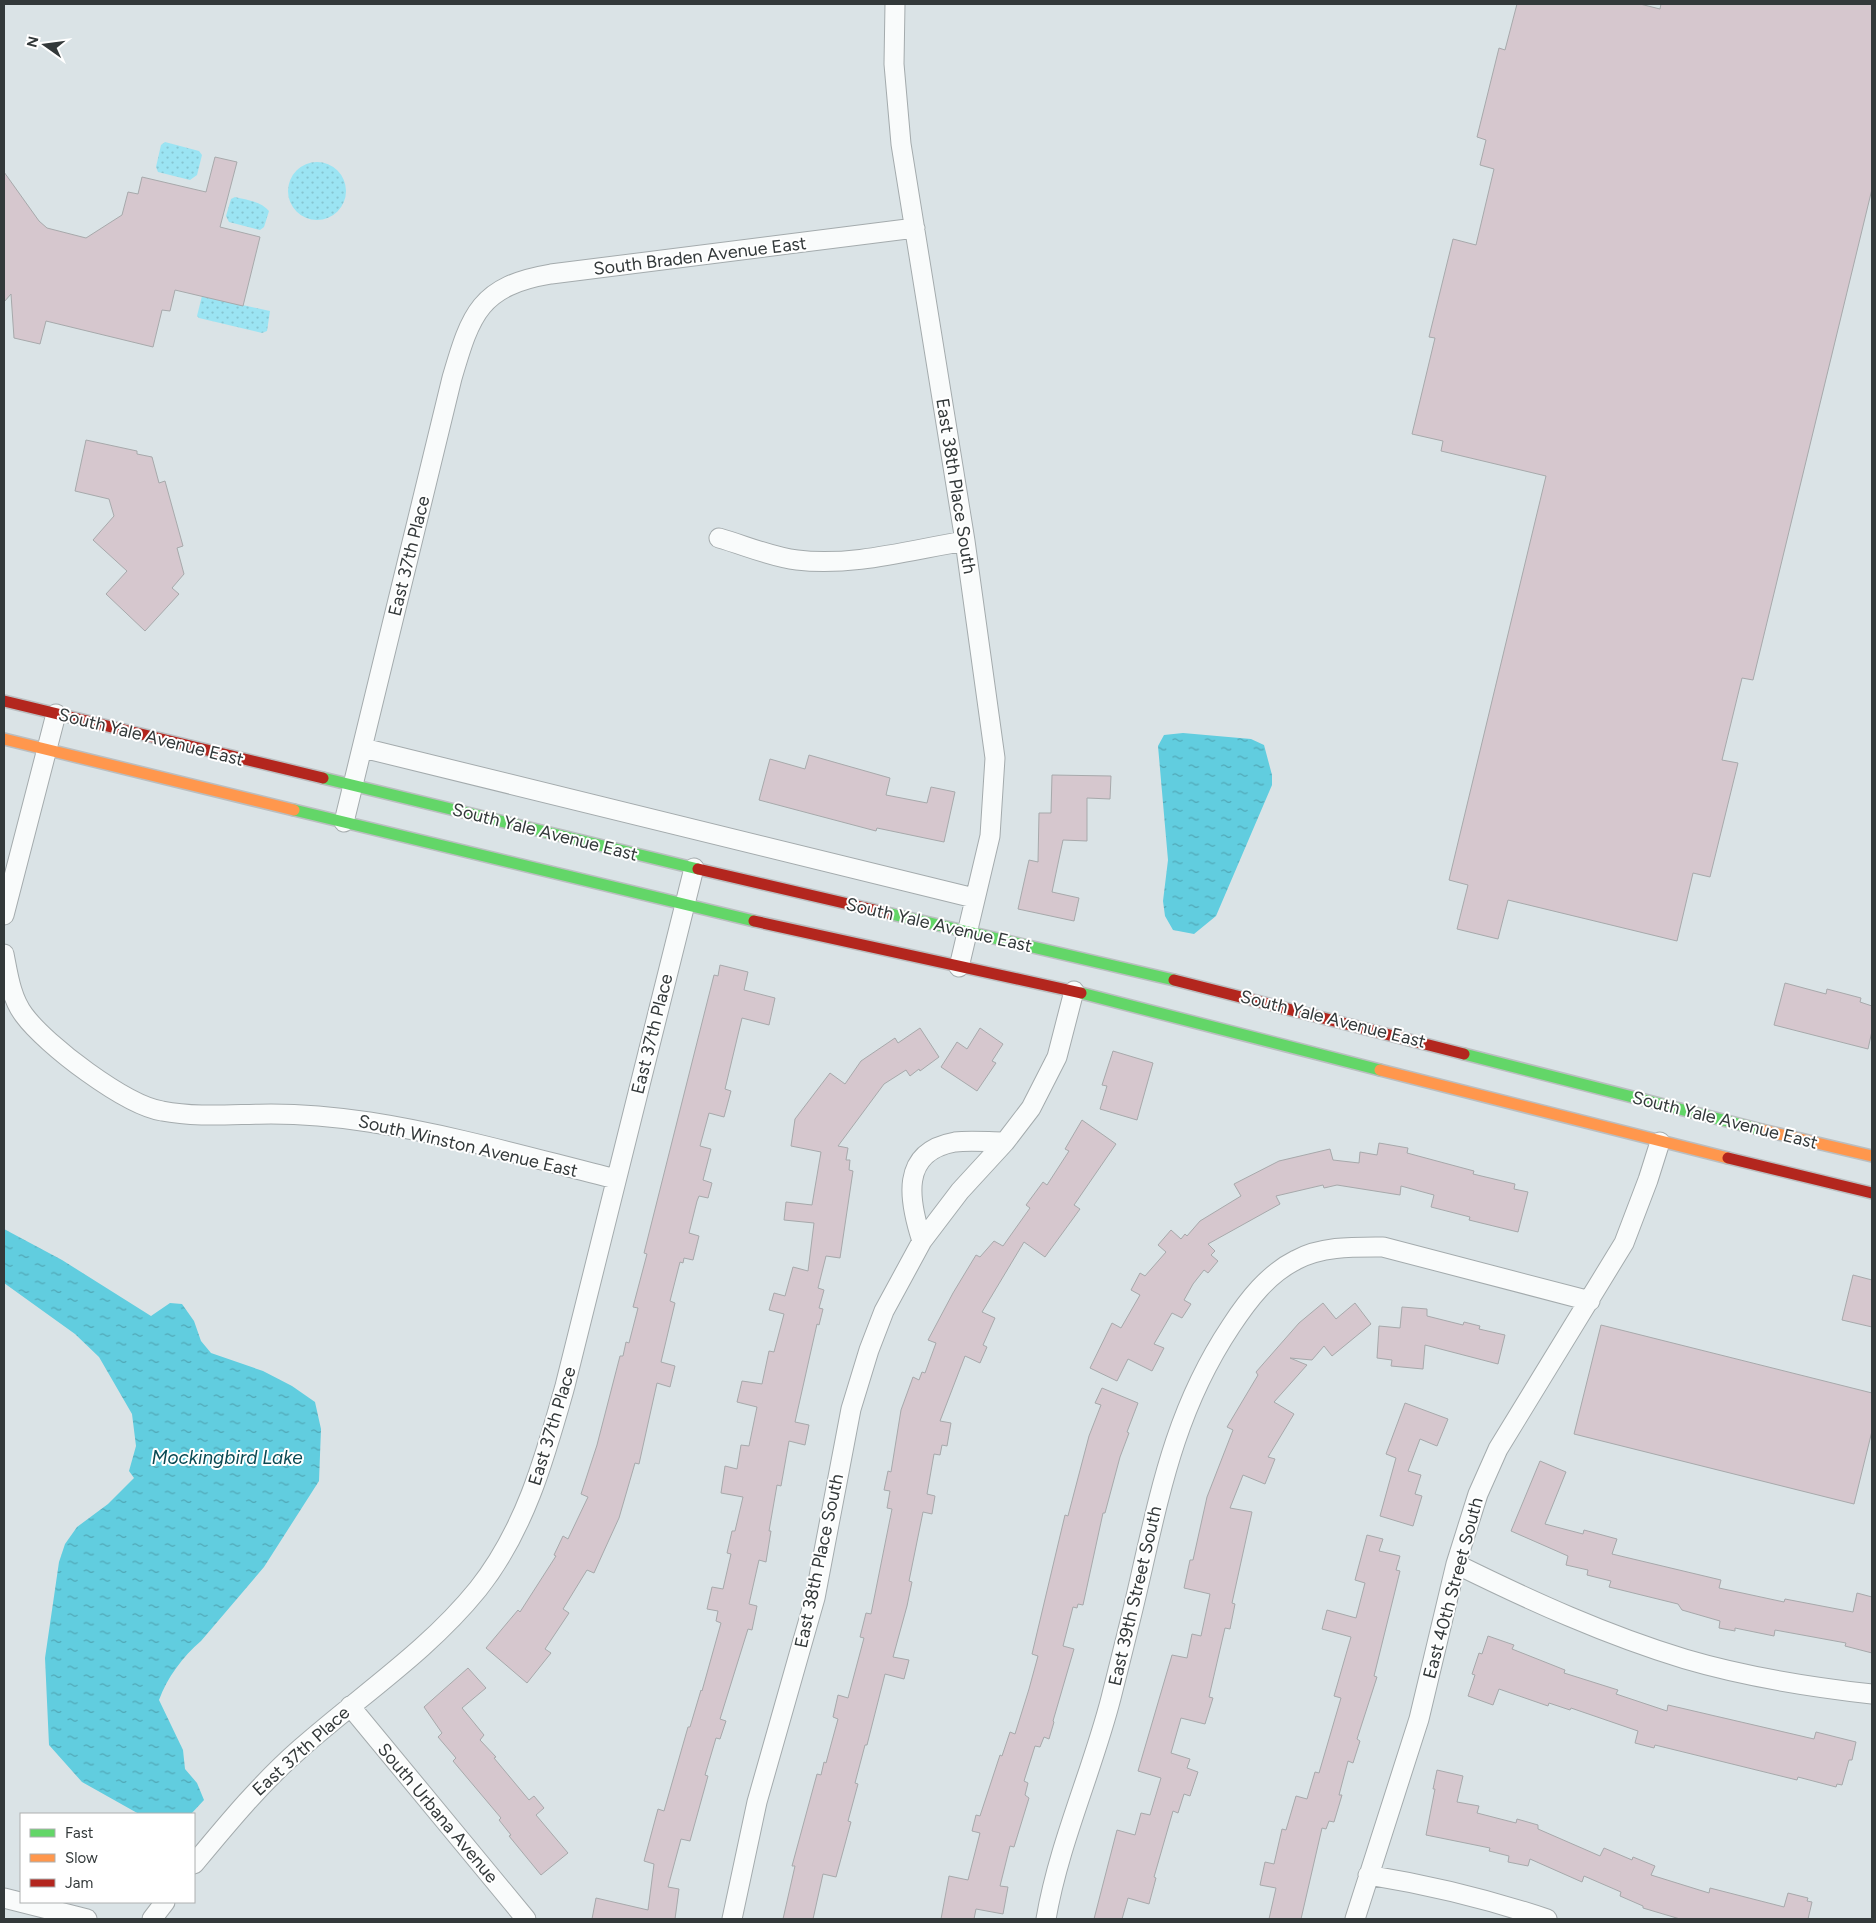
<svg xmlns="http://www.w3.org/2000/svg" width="1876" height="1923" font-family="Figtree,sans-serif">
<defs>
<pattern id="park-dots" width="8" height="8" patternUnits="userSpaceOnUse" patternTransform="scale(1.25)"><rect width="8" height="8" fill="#9be4f3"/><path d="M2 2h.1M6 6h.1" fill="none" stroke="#86c4d1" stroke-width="1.8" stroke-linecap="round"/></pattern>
<pattern id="water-ripples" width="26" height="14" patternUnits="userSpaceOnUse" patternTransform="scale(1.25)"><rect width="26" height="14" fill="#61cddf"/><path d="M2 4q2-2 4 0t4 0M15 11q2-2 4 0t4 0" fill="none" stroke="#51a7b6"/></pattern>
</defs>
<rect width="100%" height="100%" fill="#dae3e6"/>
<!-- park -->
<path fill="url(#park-dots)" d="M 165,142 L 199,151 L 202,155 L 197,175 L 190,180 L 158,172 L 156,167 L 161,145 Z
M288 191a29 29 0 1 1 58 0a29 29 0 1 1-58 0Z
M 235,197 C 246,200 261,201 269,211 L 264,227 L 260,230 L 229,222 L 226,216 L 231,199 Z
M 202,296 L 270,311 L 267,331 L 262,333 L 199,318 L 197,316 Z"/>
<!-- water -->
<path fill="url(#water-ripples)" d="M 1183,733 L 1251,739 L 1264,745 L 1272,775 L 1272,785 L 1216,916 L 1194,934 L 1173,930 L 1165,916 L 1163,901 L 1168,860 L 1158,746 L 1164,735 Z
M 4,1229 L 62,1260 L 151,1316 L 170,1303 L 182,1304 L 194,1321 L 201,1341 L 211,1353 L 263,1371 L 292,1386 L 315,1402 L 321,1429 L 319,1481 L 264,1567 L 201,1641 C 183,1656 167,1678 159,1700 L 183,1750 L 185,1769 L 197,1783 L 204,1800 L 191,1814 L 139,1814 L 82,1782 L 49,1745 L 45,1658 L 59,1562 L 65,1544 L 77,1527 L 108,1504 L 134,1478 L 129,1471 L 136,1446 L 132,1414 L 99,1357 L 75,1334 L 4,1283 Z"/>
<!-- building -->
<path fill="#d6c7ce" stroke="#a7a9ab" d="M 1517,4 L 1640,4 L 1660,9 L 1661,4 L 1872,4 L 1872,189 L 1753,680 L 1742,678 L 1722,760 L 1738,763 L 1710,877 L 1693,873 L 1677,941 L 1508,900 L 1498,939 L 1457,929 L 1468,885 L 1449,880 L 1546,476 L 1441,451 L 1443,441 L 1412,434 L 1435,338 L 1429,337 L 1453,239 L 1476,245 L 1494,169 L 1480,165 L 1486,140 L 1477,137 L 1499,48 L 1505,50 Z
M 215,157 L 237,162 L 220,227 L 260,237 L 243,306 L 175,290 L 170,311 L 162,310 L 153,347 L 46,321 L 40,344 L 14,338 L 11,294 L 4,302 L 4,172 L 39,221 L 47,228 L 86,238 L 122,215 L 128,192 L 138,194 L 142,177 L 206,192 Z
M 86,440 L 137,451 L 137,454 L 152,457 L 159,483 L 165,481 L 183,546 L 177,548 L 184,574 L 172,588 L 179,594 L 145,631 L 106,594 L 127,571 L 93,540 L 114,516 L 109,499 L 75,491 Z
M 809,755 L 890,778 L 886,795 L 927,803 L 931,787 L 955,792 L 944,842 L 877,828 L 876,831 L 759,800 L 770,759 L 805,769 Z
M 1052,775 L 1111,776 L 1110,799 L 1087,798 L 1087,841 L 1063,840 L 1052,892 L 1079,898 L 1074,921 L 1018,909 L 1029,860 L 1038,862 L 1039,813 L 1051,813 Z
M 720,965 L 748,972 L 744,990 L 775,998 L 769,1025 L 742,1018 L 725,1089 L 731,1091 L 724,1117 L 709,1113 L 700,1146 L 711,1149 L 703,1180 L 712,1183 L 708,1198 L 699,1196 L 697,1201 L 689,1233 L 699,1236 L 693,1260 L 684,1258 L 683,1263 L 680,1262 L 670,1301 L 675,1303 L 661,1362 L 675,1366 L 670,1387 L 657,1383 L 639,1464 L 635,1463 L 619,1518 L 603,1553 L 594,1573 L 587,1570 L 563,1609 L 569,1613 L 545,1649 L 551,1653 L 527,1683 L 486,1648 L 518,1610 L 520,1612 L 556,1556 L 554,1555 L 563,1536 L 568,1539 L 588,1497 L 581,1494 L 597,1445 L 620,1356 L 623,1356 L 626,1342 L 629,1343 L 638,1308 L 633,1307 L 647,1254 L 644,1253 L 714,975 L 718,976 Z
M 1785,983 L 1826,994 L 1827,989 L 1861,998 L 1860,1002 L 1872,1006 L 1872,1031 L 1868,1049 L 1774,1025 Z
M 920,1028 L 939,1057 L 920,1071 L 919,1069 L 910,1076 L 906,1070 L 884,1084 L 838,1146 L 848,1148 L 846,1160 L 850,1160 L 849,1170 L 853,1171 L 840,1258 L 826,1256 L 818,1288 L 824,1290 L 819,1308 L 823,1309 L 819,1325 L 817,1324 L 795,1422 L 809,1425 L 805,1445 L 789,1441 L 781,1486 L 777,1485 L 769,1531 L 771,1531 L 766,1562 L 759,1560 L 749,1604 L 757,1606 L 752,1630 L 748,1629 L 720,1719 L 726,1721 L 720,1739 L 716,1738 L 705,1775 L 708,1776 L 690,1841 L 681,1839 L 668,1887 L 679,1889 L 675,1919 L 592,1919 L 596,1898 L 648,1910 L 654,1864 L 644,1861 L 658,1809 L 664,1811 L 688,1727 L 690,1727 L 701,1690 L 702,1691 L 721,1623 L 716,1621 L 718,1611 L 707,1609 L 712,1587 L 723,1589 L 731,1554 L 727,1553 L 732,1531 L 735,1531 L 743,1497 L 721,1493 L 725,1466 L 737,1469 L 741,1445 L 749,1446 L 757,1407 L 737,1402 L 742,1381 L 762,1384 L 769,1351 L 774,1352 L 784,1314 L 769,1310 L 774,1293 L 785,1296 L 793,1267 L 808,1271 L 814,1223 L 784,1220 L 786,1202 L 812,1205 L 821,1152 L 791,1146 L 795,1119 L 830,1073 L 845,1084 L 861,1061 L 895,1038 L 898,1043 Z
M 980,1028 L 1003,1044 L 992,1061 L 996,1063 L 977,1091 L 941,1067 L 957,1042 L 967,1049 Z
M 1113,1051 L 1153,1063 L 1137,1120 L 1100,1109 L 1107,1086 L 1102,1085 Z
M 1082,1120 L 1116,1144 L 1074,1205 L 1080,1209 L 1045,1257 L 1024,1242 L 982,1312 L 995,1318 L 983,1345 L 987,1347 L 980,1363 L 965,1356 L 940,1421 L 951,1423 L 947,1446 L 942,1445 L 940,1455 L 934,1454 L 927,1494 L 935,1496 L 932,1514 L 923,1512 L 909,1581 L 912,1582 L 907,1606 L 893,1657 L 909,1660 L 904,1679 L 885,1674 L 867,1745 L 865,1745 L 855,1783 L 858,1784 L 848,1821 L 851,1822 L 836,1877 L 823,1874 L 813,1919 L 783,1919 L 795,1866 L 792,1866 L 817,1774 L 821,1775 L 824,1762 L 826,1763 L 838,1719 L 833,1717 L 838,1695 L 848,1698 L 864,1638 L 860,1637 L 866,1613 L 871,1614 L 892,1509 L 887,1508 L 890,1491 L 884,1490 L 888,1471 L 891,1472 L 901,1410 L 913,1377 L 919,1380 L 922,1372 L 925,1373 L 936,1343 L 928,1340 L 953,1293 L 976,1255 L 980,1257 L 994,1241 L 1003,1246 L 1030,1208 L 1026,1205 L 1043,1182 L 1047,1185 L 1069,1151 L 1065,1149 Z
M 1379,1143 L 1408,1148 L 1407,1153 L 1474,1171 L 1473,1174 L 1515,1184 L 1514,1189 L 1528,1192 L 1518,1232 L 1469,1220 L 1470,1217 L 1431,1207 L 1434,1195 L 1401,1186 L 1400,1195 L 1337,1185 L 1324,1188 L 1323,1185 L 1276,1196 L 1280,1204 L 1208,1244 L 1215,1251 L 1211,1255 L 1218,1261 L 1208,1273 L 1204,1270 L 1193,1284 L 1184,1300 L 1191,1304 L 1182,1318 L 1172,1313 L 1154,1344 L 1164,1348 L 1152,1371 L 1128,1359 L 1117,1381 L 1090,1368 L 1112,1323 L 1121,1328 L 1140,1295 L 1131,1290 L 1140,1273 L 1145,1276 L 1166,1252 L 1158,1245 L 1171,1230 L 1181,1239 L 1185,1234 L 1187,1236 L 1200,1221 L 1241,1196 L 1234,1184 L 1279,1161 L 1330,1149 L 1333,1160 L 1359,1163 L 1360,1152 L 1377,1155 Z
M 1853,1275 L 1872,1280 L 1872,1327 L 1842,1320 Z
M 1323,1303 L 1336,1319 L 1355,1303 L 1371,1324 L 1332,1356 L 1324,1346 L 1312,1360 L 1290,1358 L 1307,1365 L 1274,1402 L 1294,1414 L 1268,1457 L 1275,1459 L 1265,1484 L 1243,1475 L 1230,1508 L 1252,1512 L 1232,1603 L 1235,1604 L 1230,1629 L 1225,1628 L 1209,1697 L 1213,1698 L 1205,1724 L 1181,1718 L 1171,1753 L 1190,1759 L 1187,1768 L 1198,1772 L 1190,1796 L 1184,1794 L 1178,1813 L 1173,1811 L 1154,1877 L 1156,1878 L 1149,1904 L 1128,1898 L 1122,1919 L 1094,1919 L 1117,1830 L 1135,1835 L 1141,1813 L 1150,1815 L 1161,1778 L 1138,1771 L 1172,1655 L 1187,1658 L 1192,1634 L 1201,1636 L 1210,1594 L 1184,1588 L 1190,1560 L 1193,1560 L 1207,1497 L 1233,1430 L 1227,1427 L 1258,1375 L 1256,1372 L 1299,1323 Z
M 1402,1307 L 1427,1309 L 1427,1316 L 1463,1325 L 1464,1322 L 1480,1326 L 1479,1329 L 1505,1335 L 1498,1364 L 1425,1345 L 1423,1369 L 1391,1366 L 1392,1360 L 1377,1358 L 1379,1326 L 1400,1328 Z
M 1601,1325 L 1872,1393 L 1872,1431 L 1854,1504 L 1574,1434 Z
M 1102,1388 L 1138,1403 L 1127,1432 L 1129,1433 L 1120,1457 L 1105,1513 L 1103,1513 L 1083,1605 L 1078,1604 L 1077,1608 L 1073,1607 L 1063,1646 L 1074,1649 L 1053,1721 L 1054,1722 L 1049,1739 L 1044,1737 L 1040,1747 L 1035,1746 L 1024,1781 L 1028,1783 L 1025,1795 L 1029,1798 L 1014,1847 L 1010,1846 L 1000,1886 L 1008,1887 L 1003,1914 L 976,1909 L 974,1919 L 941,1919 L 949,1876 L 968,1880 L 980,1833 L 972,1831 L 976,1815 L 980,1816 L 1000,1755 L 1002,1756 L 1010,1732 L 1015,1734 L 1029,1689 L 1038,1656 L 1032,1654 L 1065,1515 L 1068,1516 L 1089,1436 L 1101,1405 L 1095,1403 Z
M 1405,1403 L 1448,1419 L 1437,1446 L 1420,1439 L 1408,1471 L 1421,1475 L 1415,1494 L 1422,1496 L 1413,1526 L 1380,1516 L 1396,1458 L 1386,1454 Z
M 1540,1461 L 1566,1472 L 1545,1524 L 1583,1534 L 1584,1530 L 1617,1539 L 1612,1554 L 1721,1580 L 1719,1588 L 1784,1602 L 1785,1599 L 1853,1612 L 1857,1593 L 1872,1597 L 1872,1653 L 1845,1646 L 1846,1643 L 1775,1630 L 1774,1636 L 1735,1628 L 1735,1631 L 1719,1628 L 1720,1621 L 1682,1610 L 1678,1604 L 1609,1587 L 1611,1581 L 1587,1575 L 1588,1570 L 1566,1565 L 1568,1556 L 1511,1531 Z
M 1367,1535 L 1383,1539 L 1379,1551 L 1400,1556 L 1396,1570 L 1400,1571 L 1374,1676 L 1377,1677 L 1357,1739 L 1360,1741 L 1353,1763 L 1348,1761 L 1339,1795 L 1342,1795 L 1334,1822 L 1329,1821 L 1326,1829 L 1322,1828 L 1301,1919 L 1269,1919 L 1276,1888 L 1260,1885 L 1265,1862 L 1274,1864 L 1282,1829 L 1286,1830 L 1296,1796 L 1307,1799 L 1315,1772 L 1319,1773 L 1341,1698 L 1334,1696 L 1351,1637 L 1322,1629 L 1327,1610 L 1356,1618 L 1365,1583 L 1355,1580 Z
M 1488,1636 L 1514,1645 L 1512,1649 L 1565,1670 L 1564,1673 L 1618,1690 L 1616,1694 L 1667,1711 L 1668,1705 L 1814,1739 L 1816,1732 L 1856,1742 L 1852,1760 L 1849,1760 L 1842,1785 L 1837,1784 L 1836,1787 L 1798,1777 L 1797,1780 L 1655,1745 L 1654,1748 L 1635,1743 L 1638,1731 L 1571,1708 L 1570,1710 L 1549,1703 L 1548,1706 L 1499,1689 L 1493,1705 L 1468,1696 L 1475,1675 L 1472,1674 L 1479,1653 L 1482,1654 Z
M 468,1668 L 486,1688 L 462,1708 L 484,1735 L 480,1740 L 496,1757 L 494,1758 L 529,1800 L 534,1796 L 544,1808 L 536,1815 L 568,1853 L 541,1875 L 509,1836 L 511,1835 L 499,1820 L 501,1818 L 453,1761 L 456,1758 L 438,1737 L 442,1733 L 424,1707 Z
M 1437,1770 L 1463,1776 L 1457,1802 L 1479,1806 L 1477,1813 L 1516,1823 L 1517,1819 L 1538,1825 L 1538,1829 L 1600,1856 L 1604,1848 L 1632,1860 L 1633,1857 L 1655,1866 L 1651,1875 L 1709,1893 L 1710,1888 L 1784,1907 L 1788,1893 L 1808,1898 L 1807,1901 L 1812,1902 L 1808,1919 L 1680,1919 L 1643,1908 L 1643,1906 L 1620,1896 L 1621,1892 L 1584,1876 L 1582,1882 L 1530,1859 L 1528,1866 L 1508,1862 L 1509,1856 L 1489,1851 L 1490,1848 L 1426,1835 L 1435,1789 L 1433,1789 Z"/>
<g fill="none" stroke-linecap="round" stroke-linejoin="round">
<!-- street casing -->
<g stroke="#a4abad" stroke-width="21">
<path id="street" d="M 895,4 L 894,64 L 901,144 L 965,541 L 995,758 L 990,836 L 959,967
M 719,538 C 744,545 771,557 797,560 C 852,567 910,550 965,541
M 363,748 L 974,898
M 344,822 L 452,378 C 471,313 480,286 551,274 L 915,228
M 4,915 L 56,714
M 4,954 C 8,974 11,998 24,1015 C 46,1045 125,1105 162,1111 C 198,1118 234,1114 271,1114 C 305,1114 336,1117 369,1122 C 453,1135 535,1159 616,1179
M 922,1241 C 909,1201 899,1152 955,1142 C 970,1140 989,1142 1005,1142
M 1456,1564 C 1531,1601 1606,1635 1685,1659 C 1746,1677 1809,1687 1872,1694
M 350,1706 L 526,1919
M 194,1864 C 228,1823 261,1783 301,1748 C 361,1695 428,1651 478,1589 C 525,1530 545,1457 565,1386 L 694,868
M 1368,1875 C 1429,1885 1488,1899 1547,1919
M 4,1898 L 87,1919
M 152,1919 L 165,1902
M 732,1919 L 757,1802 L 815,1598 L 851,1409 L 869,1350 L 884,1311 L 922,1241 L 960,1191 L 1005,1142 L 1031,1108 L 1057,1057 L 1074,991
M 1046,1919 C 1059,1843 1092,1772 1111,1698 C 1121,1658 1131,1619 1140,1579 C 1161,1487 1177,1407 1231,1326 C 1248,1300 1268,1274 1296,1260 C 1322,1246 1354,1247 1383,1247 L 1590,1301
M 1355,1919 L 1419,1719 L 1456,1564 L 1478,1494 L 1498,1449 L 1624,1243 L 1648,1180 L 1660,1142"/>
</g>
<!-- fast casing -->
<g stroke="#babec0" stroke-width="14">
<path id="fast" d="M 323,778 L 698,869
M 294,810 L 754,921
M 887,913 L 1174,980
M 1081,993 L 1380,1070
M 1464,1054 L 1762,1130"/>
</g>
<!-- slow casing -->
<g stroke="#babec0" stroke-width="14">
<path id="slow" d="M 4,739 L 294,810
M 1380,1070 L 1728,1158
M 1762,1130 L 1872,1156"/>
</g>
<!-- jam casing -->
<g stroke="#babec0" stroke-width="14">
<path id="jam" d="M 4,701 L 323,778
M 698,869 L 887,913
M 754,921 L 1081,993
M 1174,980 L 1464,1054
M 1728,1158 L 1872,1193"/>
</g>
<!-- street -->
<use href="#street" stroke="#f9fbfb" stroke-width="19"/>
<!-- fast -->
<use href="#fast" stroke="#63d668" stroke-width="11"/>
<!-- slow -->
<use href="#slow" stroke="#ff974d" stroke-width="11"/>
<!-- jam -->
<use href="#jam" stroke="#b3261e" stroke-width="11"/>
</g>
<g text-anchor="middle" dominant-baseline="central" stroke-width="4" stroke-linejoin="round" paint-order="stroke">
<!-- street labels -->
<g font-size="18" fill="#33393a" stroke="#fff">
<text transform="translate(700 256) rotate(-7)">South Braden Avenue East</text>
<text transform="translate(956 486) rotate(81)">East 38th Place South</text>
<text transform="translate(409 556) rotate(-76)">East 37th Place</text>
<text transform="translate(151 737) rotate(14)">South Yale Avenue East</text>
<text transform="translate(545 832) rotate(14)">South Yale Avenue East</text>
<text transform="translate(939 925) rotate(13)">South Yale Avenue East</text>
<text transform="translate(1333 1019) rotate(14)">South Yale Avenue East</text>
<text transform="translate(652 1034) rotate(-76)">East 37th Place</text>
<text transform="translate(1725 1120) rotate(14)">South Yale Avenue East</text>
<text transform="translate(468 1146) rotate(13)">South Winston Avenue East</text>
<text transform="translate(552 1426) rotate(-73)">East 37th Place</text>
<text transform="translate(819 1561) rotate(-78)">East 38th Place South</text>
<text transform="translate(1453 1588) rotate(-75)">East 40th Street South</text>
<text transform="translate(1135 1596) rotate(-77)">East 39th Street South</text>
<text transform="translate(301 1751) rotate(-42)">East 37th Place</text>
<text transform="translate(438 1813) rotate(50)">South Urbana Avenue</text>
</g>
<!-- water labels -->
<g font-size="19" font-style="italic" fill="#094953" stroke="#fff">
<text x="227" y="1457">Mockingbird Lake</text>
</g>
</g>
<!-- border -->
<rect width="1876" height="1923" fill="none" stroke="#33393a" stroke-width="10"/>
<!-- legend -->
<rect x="20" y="1813" width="175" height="90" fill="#ffffff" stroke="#adb0b0"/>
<rect x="30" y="1829" width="25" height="8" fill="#63d668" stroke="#adb0b0"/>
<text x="65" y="1838" font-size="15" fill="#33393a">Fast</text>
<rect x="30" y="1854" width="25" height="8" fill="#ff974d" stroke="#adb0b0"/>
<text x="65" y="1863" font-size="15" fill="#33393a">Slow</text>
<rect x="30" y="1879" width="25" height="8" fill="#b3261e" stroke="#adb0b0"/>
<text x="65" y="1888" font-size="15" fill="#33393a">Jam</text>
<!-- north arrow -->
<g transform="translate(45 45) rotate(284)" stroke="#ffffff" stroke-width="4" paint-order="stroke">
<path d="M0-4L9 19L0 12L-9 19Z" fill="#33393a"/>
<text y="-8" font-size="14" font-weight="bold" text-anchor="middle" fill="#33393a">N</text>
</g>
</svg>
